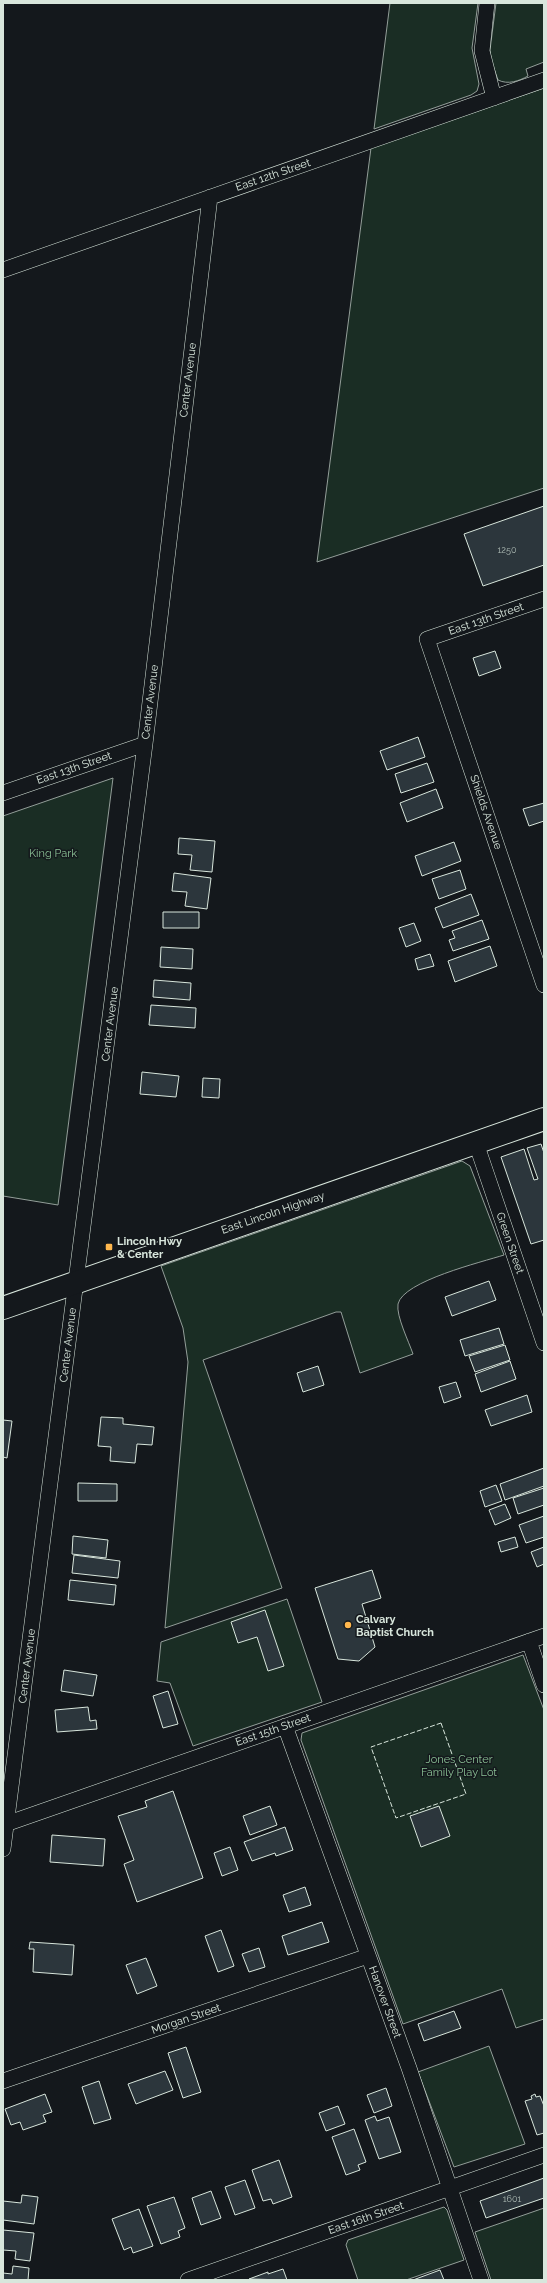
<svg xmlns="http://www.w3.org/2000/svg" width="547" height="2283" font-family="Raleway,sans-serif">
<rect width="100%" height="100%" fill="#14181c"/>
<!-- green -->
<path fill="#1a2d24" stroke="#939e99" d="M 390,3 L 478,3 L 472,48 L 479,84 L 477,91 L 471,95 L 374,129 Z
M 496,3 L 544,3 L 544,62 L 526,69 L 528,76 C 519,81 508,85 498,80 L 491,60 L 490,50 Z
M 544,88 L 544,488 L 317,562 L 371,148 Z
M 113,778 L 58,1205 L 3,1196 L 3,816 Z
M 462,1161 L 470,1166 L 504,1255 C 482,1262 403,1281 398,1304 C 396,1316 409,1342 413,1354 L 360,1373 L 341,1312 L 336,1312 L 203,1360 L 282,1588 L 165,1628 L 188,1362 L 183,1328 L 161,1266 Z
M 287,1599 L 322,1702 L 193,1746 L 170,1683 L 157,1681 L 161,1642 Z
M 523,1655 L 544,1710 L 544,2019 L 516,2028 L 502,1989 L 403,2024 L 301,1740 L 302,1733 Z
M 489,2046 L 525,2144 L 454,2167 L 418,2072 Z
M 444,2207 L 447,2210 L 464,2260 L 406,2280 L 358,2280 L 346,2245 L 348,2240 Z
M 544,2208 L 544,2280 L 491,2280 L 475,2232 Z"/>
<!-- building -->
<path fill="#2c363c" stroke="#d8e6dc" d="M 544,506 L 544,565 L 483,586 L 464,534 Z
M 495,651 L 501,668 L 479,676 L 473,658 Z
M 418,737 L 425,757 L 387,770 L 380,751 Z
M 427,763 L 434,782 L 401,793 L 395,774 Z
M 436,789 L 443,808 L 407,822 L 400,803 Z
M 544,803 L 544,821 L 529,826 L 523,809 Z
M 179,838 L 215,841 L 212,872 L 190,870 L 192,855 L 178,854 Z
M 454,842 L 461,861 L 422,876 L 415,856 Z
M 460,870 L 466,889 L 439,899 L 432,879 Z
M 174,873 L 211,878 L 207,909 L 185,906 L 187,892 L 172,891 Z
M 471,894 L 479,915 L 443,928 L 435,908 Z
M 163,912 L 199,912 L 199,928 L 163,928 Z
M 482,920 L 489,939 L 453,951 L 449,940 L 455,938 L 452,931 Z
M 414,923 L 421,941 L 406,947 L 399,928 Z
M 490,946 L 497,966 L 455,982 L 448,961 Z
M 161,947 L 193,949 L 192,969 L 160,967 Z
M 430,954 L 434,966 L 418,970 L 415,959 Z
M 154,980 L 191,983 L 190,1000 L 153,997 Z
M 151,1005 L 196,1008 L 195,1028 L 149,1025 Z
M 142,1072 L 179,1076 L 176,1097 L 140,1094 Z
M 203,1078 L 220,1079 L 219,1098 L 202,1097 Z
M 541,1144 L 544,1153 L 544,1240 L 531,1244 L 501,1157 L 524,1149 L 534,1180 L 538,1179 L 527,1148 Z
M 489,1281 L 496,1300 L 452,1316 L 445,1297 Z
M 499,1328 L 504,1344 L 465,1356 L 460,1340 Z
M 505,1345 L 510,1360 L 475,1372 L 469,1356 Z
M 510,1361 L 516,1379 L 481,1392 L 475,1374 Z
M 318,1366 L 324,1385 L 303,1392 L 297,1373 Z
M 456,1382 L 461,1397 L 444,1403 L 439,1387 Z
M 527,1395 L 532,1412 L 491,1426 L 485,1410 Z
M 101,1417 L 123,1418 L 123,1424 L 154,1427 L 152,1445 L 137,1444 L 135,1463 L 110,1461 L 111,1447 L 98,1446 Z
M 3,1420 L 12,1421 L 7,1458 L 3,1457 Z
M 544,1468 L 544,1486 L 505,1500 L 500,1484 Z
M 78,1483 L 117,1484 L 117,1501 L 78,1501 Z
M 496,1485 L 502,1501 L 485,1507 L 480,1491 Z
M 544,1488 L 544,1505 L 518,1514 L 513,1498 Z
M 505,1504 L 511,1518 L 495,1525 L 489,1510 Z
M 544,1516 L 544,1537 L 526,1543 L 519,1525 Z
M 73,1536 L 108,1540 L 106,1558 L 72,1554 Z
M 515,1537 L 518,1547 L 501,1552 L 498,1542 Z
M 544,1547 L 544,1564 L 537,1567 L 531,1552 Z
M 74,1555 L 120,1561 L 118,1578 L 72,1573 Z
M 372,1570 L 381,1598 L 362,1604 L 375,1647 L 359,1661 L 338,1659 L 315,1588 Z
M 70,1580 L 116,1585 L 114,1605 L 68,1600 Z
M 265,1610 L 284,1666 L 268,1671 L 257,1637 L 238,1643 L 231,1622 Z
M 64,1670 L 97,1675 L 93,1696 L 61,1691 Z
M 168,1691 L 178,1724 L 163,1728 L 153,1696 Z
M 88,1707 L 90,1721 L 96,1720 L 97,1729 L 57,1732 L 55,1710 Z
M 173,1791 L 203,1878 L 137,1902 L 124,1864 L 134,1860 L 118,1816 L 147,1807 L 145,1801 Z
M 270,1806 L 277,1825 L 250,1835 L 243,1816 Z
M 439,1806 L 450,1836 L 421,1847 L 410,1816 Z
M 285,1827 L 293,1850 L 276,1856 L 275,1853 L 252,1861 L 244,1842 Z
M 52,1835 L 105,1839 L 103,1866 L 50,1862 Z
M 230,1847 L 238,1870 L 222,1876 L 214,1853 Z
M 305,1887 L 311,1905 L 289,1912 L 283,1895 Z
M 322,1922 L 329,1942 L 288,1955 L 282,1936 Z
M 221,1930 L 234,1966 L 218,1972 L 205,1936 Z
M 30,1942 L 74,1945 L 72,1975 L 33,1972 L 34,1949 L 29,1949 Z
M 259,1948 L 265,1967 L 249,1972 L 242,1954 Z
M 146,1958 L 157,1986 L 137,1994 L 126,1965 Z
M 454,2011 L 461,2028 L 424,2041 L 418,2024 Z
M 186,2047 L 201,2092 L 183,2098 L 168,2053 Z
M 165,2071 L 173,2090 L 136,2104 L 128,2084 Z
M 99,2081 L 111,2119 L 94,2124 L 82,2087 Z
M 386,2088 L 392,2106 L 374,2113 L 367,2095 Z
M 45,2094 L 52,2112 L 43,2115 L 46,2122 L 23,2130 L 20,2122 L 11,2125 L 5,2109 Z
M 535,2094 L 536,2097 L 540,2096 L 544,2106 L 544,2133 L 537,2135 L 525,2101 L 532,2099 L 531,2096 Z
M 338,2106 L 345,2124 L 326,2131 L 319,2113 Z
M 375,2116 L 377,2121 L 389,2117 L 401,2152 L 379,2159 L 365,2120 Z
M 354,2129 L 366,2162 L 358,2165 L 360,2170 L 346,2175 L 332,2137 Z
M 279,2160 L 292,2197 L 273,2204 L 271,2199 L 263,2201 L 252,2170 Z
M 544,2178 L 544,2198 L 486,2218 L 480,2201 Z
M 245,2180 L 255,2208 L 235,2215 L 225,2187 Z
M 211,2191 L 221,2218 L 201,2225 L 192,2198 Z
M 22,2195 L 38,2197 L 34,2224 L 3,2220 L 3,2201 L 21,2203 Z
M 174,2197 L 185,2228 L 178,2231 L 180,2237 L 161,2244 L 147,2206 Z
M 139,2209 L 153,2246 L 133,2253 L 131,2247 L 124,2250 L 112,2219 Z
M 3,2230 L 34,2233 L 30,2261 L 15,2259 L 16,2251 L 3,2250 Z
M 13,2266 L 29,2268 L 28,2280 L 3,2280 L 3,2273 L 12,2274 Z
M 283,2269 L 287,2280 L 249,2279 L 268,2272 L 268,2274 Z
M 440,2270 L 444,2280 L 413,2280 Z"/>
<g fill="none" stroke-linecap="round" stroke-linejoin="round">
<!-- minor casing -->
<g stroke="#d8e6dc" stroke-width="16">
<path id="minor" d="M 487,3 L 482,51 L 494,98
M 3,270 L 544,80
M 544,599 L 427,639 L 544,985
M 3,793 L 145,744
M 476,1143 L 544,1343
M 529,1641 L 544,1685
M 285,1726 L 409,2068 L 481,2280
M 3,1825 L 544,1636
M 3,1849 L 145,744 L 210,197
M 3,2081 L 368,1956
M 188,2280 L 544,2155"/>
</g>
<!-- primary casing -->
<g stroke="#d8e6dc" stroke-width="24">
<path id="primary" d="M 3,1308 L 544,1119"/>
</g>
<!-- minor -->
<use href="#minor" stroke="#14181c" stroke-width="15"/>
<!-- primary -->
<use href="#primary" stroke="#14181c" stroke-width="22"/>
<!-- fence -->
<path stroke="#d8e6dc" stroke-width="1" stroke-dasharray="5 2" stroke-linecap="butt" d="M 441,1723 L 466,1794 L 396,1818 L 371,1747 Z"/>
</g>
<!-- markers -->
<g fill="#ffb74d" stroke="#14181c" stroke-width="1.5">
<rect x="105" y="1243" width="8" height="8" rx="2"/>
<circle cx="348" cy="1625" r="4"/>
</g>
<g text-anchor="middle" dominant-baseline="central" stroke-width="3" stroke-linejoin="round" paint-order="stroke">
<!-- number labels -->
<g font-size="9" fill="#adbab4">
<text x="507" y="550">1250</text>
<text x="512" y="2199">1601</text>
</g>
<!-- street labels -->
<g font-size="11" fill="#d8e6dc" stroke="#14181c">
<text transform="translate(273 175) rotate(-19)">East 12th Street</text>
<text transform="translate(188 380) rotate(-83)">Center Avenue</text>
<text transform="translate(486 619) rotate(-19)">East 13th Street</text>
<text transform="translate(150 702) rotate(-83)">Center Avenue</text>
<text transform="translate(74 768) rotate(-19)">East 13th Street</text>
<text transform="translate(486 812) rotate(71)">Shields Avenue</text>
<text transform="translate(110 1024) rotate(-83)">Center Avenue</text>
<text transform="translate(273 1213) rotate(-19)">East Lincoln Highway</text>
<text transform="translate(510 1243) rotate(71)">Green Street</text>
<text transform="translate(68 1345) rotate(-83)">Center Avenue</text>
<text transform="translate(27 1666) rotate(-83)">Center Avenue</text>
<text transform="translate(273 1730) rotate(-19)">East 15th Street</text>
<text transform="translate(385 2002) rotate(70)">Hanover Street</text>
<text transform="translate(186 2019) rotate(-19)">Morgan Street</text>
<text transform="translate(366 2218) rotate(-19)">East 16th Street</text>
</g>
<!-- park labels -->
<g font-size="11" fill="#8ac095" stroke="#14181c">
<text x="53" y="853">King Park</text>
<text x="459" y="1759">Jones Center<tspan x="459" dy="13">Family Play Lot</tspan></text>
</g>
<!-- poi labels -->
<g font-size="11" font-weight="bold" fill="#d8e6dc" stroke="#14181c" text-anchor="start">
<text x="117" y="1241">Lincoln Hwy<tspan x="117" dy="13">&amp; Center</tspan></text>
<text x="356" y="1619">Calvary<tspan x="356" dy="13">Baptist Church</tspan></text>
</g>
</g>
<!-- border -->
<rect width="547" height="2283" fill="none" stroke="#d8e6dc" stroke-width="8"/>
</svg>
